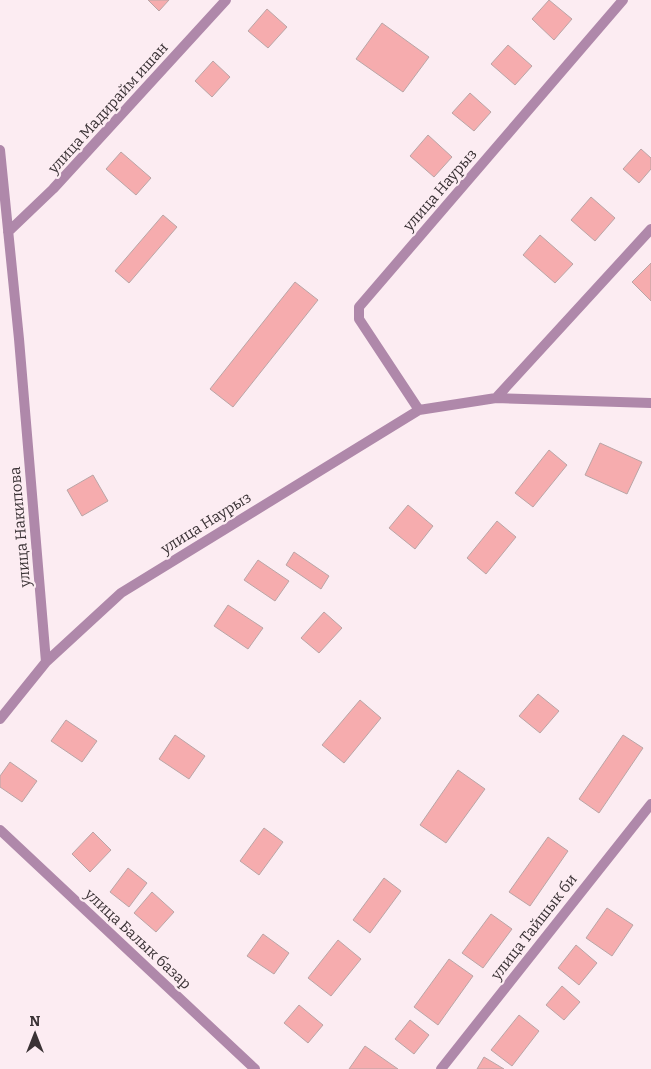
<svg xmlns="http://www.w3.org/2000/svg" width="651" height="1069" font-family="Bitter,serif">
<rect width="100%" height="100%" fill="#fcecf2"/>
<!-- building -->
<path fill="#f6acae" stroke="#baa5a6" d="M 148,0 L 169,0 L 159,11 Z
M 549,0 L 572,19 L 554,40 L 532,19 Z
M 267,9 L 287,27 L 268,48 L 248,31 Z
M 382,23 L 429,57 L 403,92 L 356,59 Z
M 508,45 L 532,66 L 515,85 L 491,64 Z
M 213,61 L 230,77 L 212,97 L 195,81 Z
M 470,93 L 491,112 L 474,131 L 452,113 Z
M 428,135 L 452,157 L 434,177 L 410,156 Z
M 641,149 L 651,158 L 651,169 L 639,183 L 623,169 Z
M 121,152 L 151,178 L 136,195 L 106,169 Z
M 591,197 L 615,218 L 595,241 L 571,220 Z
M 163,215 L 177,227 L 129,283 L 115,271 Z
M 540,235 L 573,264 L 555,283 L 523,255 Z
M 651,263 L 651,301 L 632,282 Z
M 295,282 L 318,300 L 233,407 L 210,389 Z
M 600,443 L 642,462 L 627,494 L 585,475 Z
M 549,450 L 567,465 L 533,507 L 515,493 Z
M 93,475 L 108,501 L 82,516 L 67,490 Z
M 408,505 L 433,526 L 415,549 L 389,528 Z
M 497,521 L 516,537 L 486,574 L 467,558 Z
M 294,552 L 329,576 L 321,589 L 286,565 Z
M 258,560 L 289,581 L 275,601 L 244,580 Z
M 228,605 L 263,628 L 248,649 L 214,626 Z
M 324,612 L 342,628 L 319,653 L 301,638 Z
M 538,694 L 559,711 L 540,733 L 519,716 Z
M 360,700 L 381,718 L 344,763 L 322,745 Z
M 66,720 L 97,741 L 82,762 L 51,741 Z
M 175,735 L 205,756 L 189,779 L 159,759 Z
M 623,735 L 643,748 L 599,813 L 579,799 Z
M 10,762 L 37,781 L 22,802 L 0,787 L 0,776 Z
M 458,770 L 485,789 L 446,843 L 420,825 Z
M 264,828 L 283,842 L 259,875 L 240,861 Z
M 93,832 L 111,850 L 90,872 L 72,854 Z
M 548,837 L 568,851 L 530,906 L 509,892 Z
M 128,868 L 147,883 L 129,907 L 110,892 Z
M 384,878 L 401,891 L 370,933 L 353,920 Z
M 152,892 L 174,912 L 156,932 L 134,913 Z
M 607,908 L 633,925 L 612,956 L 586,938 Z
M 491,914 L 512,929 L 483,968 L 462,953 Z
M 263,934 L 289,953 L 274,974 L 247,956 Z
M 338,940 L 361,959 L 331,996 L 308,978 Z
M 576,945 L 597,963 L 579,985 L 558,968 Z
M 449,959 L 473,976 L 438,1025 L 414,1007 Z
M 562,986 L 580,1002 L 564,1020 L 546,1005 Z
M 299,1005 L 323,1025 L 308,1043 L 284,1023 Z
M 519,1015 L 539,1031 L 512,1066 L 491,1050 Z
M 410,1020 L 429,1035 L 414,1054 L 395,1039 Z
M 365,1046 L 398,1069 L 349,1069 Z
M 484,1057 L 504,1069 L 477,1069 Z"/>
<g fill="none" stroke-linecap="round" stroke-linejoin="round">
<!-- minor -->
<path stroke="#af88aa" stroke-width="10" d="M 0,150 L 19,339 L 46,662
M 8,232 L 53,189 L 226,0
M 496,398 L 651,229
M 419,410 L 359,319 L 359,307 L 623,0
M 0,719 L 46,662 L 121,593 L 419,410 L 496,398 L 651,403
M 0,830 L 255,1069
M 441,1069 L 651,804"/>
</g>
<g text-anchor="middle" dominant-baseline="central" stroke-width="4.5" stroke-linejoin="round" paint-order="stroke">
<!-- street labels -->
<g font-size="15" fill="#3a3235" stroke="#fcecf2">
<text transform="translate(108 108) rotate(-48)">улица Мадирайм ишан</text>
<text transform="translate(440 190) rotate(-49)">улица Наурыз</text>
<text transform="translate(206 523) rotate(-32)">улица Наурыз</text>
<text transform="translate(20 527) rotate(-95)">улица Накипова</text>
<text transform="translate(534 927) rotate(-52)">улица Тайшык би</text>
<text transform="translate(138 939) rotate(43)">улица Балык базар</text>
</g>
</g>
<!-- north arrow -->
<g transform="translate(35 1034)" stroke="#fcecf2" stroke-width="4" paint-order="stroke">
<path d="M0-4L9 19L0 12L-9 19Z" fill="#3a3235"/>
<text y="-8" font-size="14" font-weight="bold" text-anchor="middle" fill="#3a3235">N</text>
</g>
</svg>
